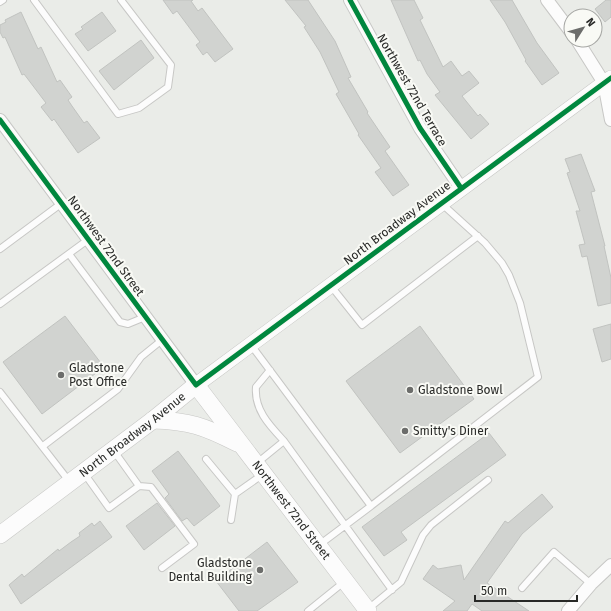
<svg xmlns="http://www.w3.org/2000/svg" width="611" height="611" font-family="'Fira Sans',sans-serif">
<rect width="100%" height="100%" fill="#eaece8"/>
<!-- building -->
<path fill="#d1d3d0" stroke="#c1c3c0" d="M 163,0 L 193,0 L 191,1 L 198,11 L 202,8 L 233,49 L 215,62 L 207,52 L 203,55 L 196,45 L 200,42 L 177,11 L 173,14 Z
M 285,0 L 308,0 L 335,41 L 351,77 L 348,78 L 368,112 L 367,113 L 390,147 L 385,151 L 409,185 L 393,196 L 375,172 L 381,168 L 358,135 L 359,134 L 336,94 L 339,92 L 320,52 L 304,27 L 306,26 Z
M 391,0 L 414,0 L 423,18 L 420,20 L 443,67 L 451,61 L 462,76 L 469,71 L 479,83 L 462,96 L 478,116 L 480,114 L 489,124 L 471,139 L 435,95 L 440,92 L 427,74 L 420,60 L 418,61 Z
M 490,0 L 512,0 L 537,43 L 559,73 L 542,85 L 525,61 L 526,60 L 505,22 Z
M 606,0 L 611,0 L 611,17 L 605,22 L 595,9 Z
M 21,12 L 38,49 L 41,47 L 57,82 L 60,80 L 72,97 L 68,100 L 72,106 L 84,123 L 87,121 L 100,138 L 78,153 L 54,119 L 52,121 L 41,107 L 46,103 L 24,74 L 22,75 L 5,37 L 3,38 L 0,32 L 0,25 L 6,22 L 5,20 Z
M 102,12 L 116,31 L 88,51 L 75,34 L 83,29 L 81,27 Z
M 141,40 L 154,58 L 114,90 L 99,71 Z
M 581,154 L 595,191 L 591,192 L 605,246 L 604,246 L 611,278 L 611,303 L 598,306 L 587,256 L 582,257 L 579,245 L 585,244 L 576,211 L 580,211 L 567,173 L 570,172 L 565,159 Z
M 65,316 L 104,367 L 42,414 L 3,362 Z
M 611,324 L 611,359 L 602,362 L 593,329 Z
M 420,326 L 474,399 L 400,453 L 346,381 Z
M 489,433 L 506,455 L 401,532 L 407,540 L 384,556 L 362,527 Z
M 178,451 L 220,506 L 194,526 L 187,518 L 182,521 L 165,498 L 169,494 L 152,471 Z
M 542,494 L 553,507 L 522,534 L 487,583 L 529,611 L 482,611 L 472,604 L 467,611 L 443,611 L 455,601 L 423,579 L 433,565 L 438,569 L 461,565 L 464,580 L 505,521 L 508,523 Z
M 157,503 L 175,526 L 144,550 L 126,526 Z
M 100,521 L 112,537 L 21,604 L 9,585 L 22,574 L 24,577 L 58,549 L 59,551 L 71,542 L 80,536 L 79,533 L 92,523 L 94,526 Z
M 267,542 L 298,582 L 257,611 L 239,611 L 216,581 Z"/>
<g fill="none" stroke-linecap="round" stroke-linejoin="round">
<!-- service casing -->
<g stroke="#c7c7c5" stroke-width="8">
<path id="service" d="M 34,0 L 118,114 L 139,108 L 168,87 L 171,65 L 121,0
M 0,2 L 3,0
M 0,249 L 62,203
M 69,254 L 120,322 L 128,324 L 145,317
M 331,286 L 362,325 L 478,236
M 0,304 L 89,239
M 251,345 L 371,506 L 319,545
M 270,370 L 256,387 C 254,410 270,426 284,441
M 0,392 L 69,481
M 43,446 L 118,389 L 141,357 L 162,340
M 206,459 L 235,494 L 262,475
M 257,463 L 284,441 L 392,590
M 84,473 L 109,508 L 139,486 L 114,451
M 139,486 L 151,487 L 194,544 L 162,568
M 371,506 L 538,377 L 520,303 L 509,275 L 502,263 L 485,243 L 442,204
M 231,520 L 235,494
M 522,588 L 554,552 L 591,584
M 368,609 L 401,582 L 423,535 L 431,525 L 488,480
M 308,611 L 344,582"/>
</g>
<!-- minor casing -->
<g stroke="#c7c7c5" stroke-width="14">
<path id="minor" d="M 350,0 L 420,128 L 461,188
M 547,0 L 571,32
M 577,40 L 604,83 L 611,120
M 0,120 L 196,385
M 568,611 L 591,584 L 611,565"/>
</g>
<!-- tertiary casing -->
<g stroke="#c7c7c5" stroke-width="16">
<path id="tertiary" d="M 196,385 L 611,78"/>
</g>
<!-- secondary casing -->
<g stroke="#c7c7c5" stroke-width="18">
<g id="secondary">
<path d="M 153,420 C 189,421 204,426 237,443"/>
<path id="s1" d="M 0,535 L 153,420 L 196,385 L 368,611"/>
</g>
</g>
<!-- service -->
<use href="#service" stroke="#fcfcfc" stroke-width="6"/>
<!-- minor -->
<use href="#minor" stroke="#fcfcfc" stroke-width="12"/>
<!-- tertiary -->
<use href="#tertiary" stroke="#fcfcfc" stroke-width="15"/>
<!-- secondary -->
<use href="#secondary" stroke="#fcfcfc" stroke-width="17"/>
<!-- cycleway casing -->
<g stroke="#f9faf5" stroke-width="8">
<path id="cycleway" d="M 350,0 L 420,128 L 461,188
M 0,120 L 196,385 L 611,78"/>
</g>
<!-- cycleway -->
<use href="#cycleway" stroke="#00873e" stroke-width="5"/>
</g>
<!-- markers -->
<g fill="#6c6d6b" stroke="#f9faf5" stroke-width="1.5">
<circle cx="61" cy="375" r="4"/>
<circle cx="410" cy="390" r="4"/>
<circle cx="405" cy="431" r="4"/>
<circle cx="260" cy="570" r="4"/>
</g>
<g text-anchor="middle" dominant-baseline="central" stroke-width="4" stroke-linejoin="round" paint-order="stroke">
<!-- street labels -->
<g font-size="12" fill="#282927" stroke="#f9faf5">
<text transform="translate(412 90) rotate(60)">Northwest 72nd Terrace</text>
<text transform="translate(397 223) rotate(-37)">North Broadway Avenue</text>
<text transform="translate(106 246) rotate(54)">Northwest 72nd Street</text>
<text stroke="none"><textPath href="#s1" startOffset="166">North Broadway Avenue</textPath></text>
<text stroke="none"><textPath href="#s1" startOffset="404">Northwest 72nd Street</textPath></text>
</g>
<!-- poi labels -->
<g font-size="12" fill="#282927" stroke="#f9faf5" text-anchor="start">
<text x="69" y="368">Gladstone<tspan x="69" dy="14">Post Office</tspan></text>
<text x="418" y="390">Gladstone Bowl</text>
<text x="413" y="431">Smitty's Diner</text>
<text x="252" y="563" text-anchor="end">Gladstone<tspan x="252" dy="14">Dental Building</tspan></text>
</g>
</g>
<!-- north arrow -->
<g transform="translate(583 28) rotate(53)"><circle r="19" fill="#f9faf5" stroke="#a5a6a3"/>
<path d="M0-3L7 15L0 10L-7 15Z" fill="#6c6d6b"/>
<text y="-6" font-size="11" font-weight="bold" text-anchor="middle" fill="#282927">N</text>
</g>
<!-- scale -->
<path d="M475 595v6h102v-6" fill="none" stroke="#282927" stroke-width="2"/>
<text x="481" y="595" font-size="12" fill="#282927" stroke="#f9faf5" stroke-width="3" paint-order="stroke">50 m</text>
</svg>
